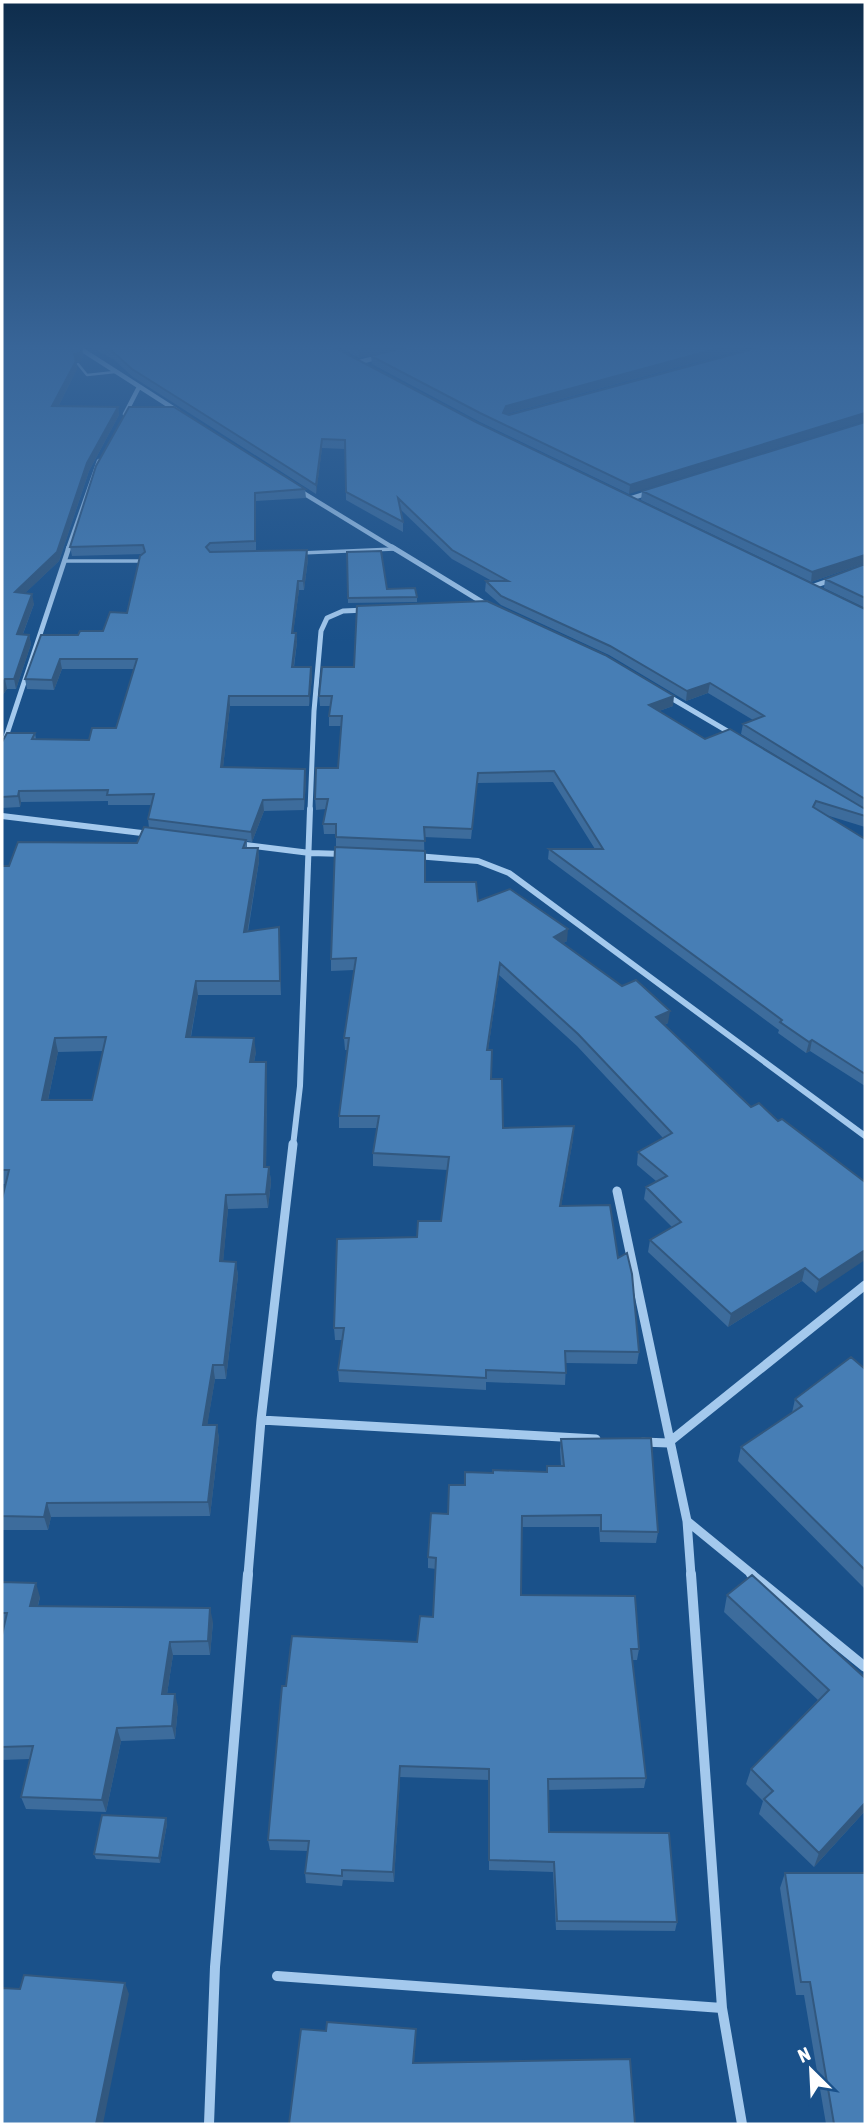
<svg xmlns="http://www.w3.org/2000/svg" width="867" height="2126" font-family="'Asap Condensed',sans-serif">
<rect width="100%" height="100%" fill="#1a518a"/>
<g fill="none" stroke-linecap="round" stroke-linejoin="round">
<!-- lane-far1 -->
<path stroke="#a4c9ed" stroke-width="2.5" d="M 78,364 L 87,375 L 115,372"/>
<!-- lane -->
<path stroke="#a4c9ed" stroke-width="3.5" d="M 301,553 L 394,549
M 64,561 L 142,561"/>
<!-- street-far4 -->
<path stroke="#a4c9ed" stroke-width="4.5" d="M 73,344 L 179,412
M 356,363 L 379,357
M 125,414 L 139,387
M 300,491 L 395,549
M 629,499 L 651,492
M 68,549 L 99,461"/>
<!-- street-far3 -->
<path stroke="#a4c9ed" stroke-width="5" d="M 392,547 L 487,605
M 811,587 L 834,579
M 666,695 L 734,735
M 2,749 L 69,547
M 310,810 L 314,711 L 321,631 L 327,618 L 343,611 L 366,610"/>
<!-- street-far2 -->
<path stroke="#a4c9ed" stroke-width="6" d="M 2,816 L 150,834
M 238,844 L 310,853 L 344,854
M 416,856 L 478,861 L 509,873 L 865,1136
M 293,1146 L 300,1086 L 310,809"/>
<!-- street-far1 -->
<path stroke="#a4c9ed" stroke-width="9" d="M 617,1191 L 687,1521 L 691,1575
M 261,1420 L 596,1439
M 643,1442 L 668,1443 L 865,1285
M 687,1521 L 753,1575
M 248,1575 L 261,1420 L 293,1144"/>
<!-- street -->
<path stroke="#a4c9ed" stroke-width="10" d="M 691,1574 L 722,2008 L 742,2124
M 751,1574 L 865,1667
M 277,1976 L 722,2008
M 209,2124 L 215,1967 L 248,1574"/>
</g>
<!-- wall -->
<path fill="#3d6c9c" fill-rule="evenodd" d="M 2,344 L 82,348 L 83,356 L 81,361 L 76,362 L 77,369 L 58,407 L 118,407 L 119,415 L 89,471 L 59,561 L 25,593 L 34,604 L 23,634 L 29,635 L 31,644 L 16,689 L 7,689 L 2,696 Z
M 84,344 L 328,344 L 476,422 L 865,609 L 865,827 L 826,815 L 865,839 L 865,1086 L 810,1051 L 806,1053 L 778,1033 L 779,1030 L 548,859 L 549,849 L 595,849 L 553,782 L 477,783 L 471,839 L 424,837 L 425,882 L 478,901 L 567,941 L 563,943 L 668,1023 L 664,1025 L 751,1107 L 778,1121 L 865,1182 L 816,1293 L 802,1281 L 728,1327 L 648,1252 L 650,1240 L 672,1227 L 644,1199 L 646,1187 L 656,1181 L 637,1165 L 638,1152 L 663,1138 L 577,1046 L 499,975 L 488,1050 L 491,1079 L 503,1128 L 573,1139 L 561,1206 L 618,1258 L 639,1352 L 637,1364 L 566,1363 L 565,1385 L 486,1382 L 486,1390 L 339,1382 L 338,1370 L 343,1340 L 335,1340 L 334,1328 L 417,1237 L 441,1221 L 448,1170 L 373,1166 L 373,1153 L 377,1128 L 339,1128 L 339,1116 L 348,1050 L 345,1050 L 344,1038 L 354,970 L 331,971 L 331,959 L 336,847 L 336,834 L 324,834 L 323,824 L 326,809 L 316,810 L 315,797 L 338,768 L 341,726 L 329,726 L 329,716 L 330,706 L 320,706 L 319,696 L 673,706 L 659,711 L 705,739 L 813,778 L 741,734 L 743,724 L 753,720 L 708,693 L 686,701 L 609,655 L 501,605 L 485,591 L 486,581 L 492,581 L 452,559 L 400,509 L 403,522 L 403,532 L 346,500 L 345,449 L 322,448 L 316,494 L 133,377 L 113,359 Z
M 334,344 L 414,344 L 359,358 Z
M 419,344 L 762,344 L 506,414 L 509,415 L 771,344 L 629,494 L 480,422 L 372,364 L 371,356 Z
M 96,466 L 305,489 L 306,498 L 256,501 L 256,551 L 232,552 L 308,559 L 304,590 L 299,590 L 293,633 L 296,633 L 297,642 L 294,667 L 311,667 L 312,677 L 309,706 L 230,706 L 223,767 L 306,779 L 304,810 L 264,811 L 252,842 L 247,841 L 247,848 L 258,848 L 259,861 L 248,932 L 280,941 L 281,995 L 198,995 L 191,1037 L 256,1052 L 254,1062 L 266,1062 L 267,1076 L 266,1167 L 269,1167 L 271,1182 L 268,1208 L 228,1209 L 223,1261 L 236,1262 L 238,1276 L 226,1379 L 215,1379 L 207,1425 L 217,1425 L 219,1439 L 210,1516 L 51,1517 L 48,1530 L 2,1530 L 2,1199 L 5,1184 L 2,1184 L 2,866 L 9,866 L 137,843 L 149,828 L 148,819 L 151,805 L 108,805 L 108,801 L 21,802 L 20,807 L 2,808 L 2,742 L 35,733 L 36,739 L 89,740 L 116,728 L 134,669 L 62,669 L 54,690 L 27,689 L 25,679 L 78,635 L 103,631 L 127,613 L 143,554 L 72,556 L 70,547 ZM 103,1051 L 92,1100 L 48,1100 L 58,1052 Z
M 642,491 L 865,563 L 811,582 L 641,500 Z
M 347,552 L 387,589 L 417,597 L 417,602 L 348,603 Z
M 865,564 L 865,608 L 824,588 L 825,579 Z
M 865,1369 L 865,1589 L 738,1461 L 741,1447 L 792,1413 L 795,1399 Z
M 561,1439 L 658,1532 L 656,1543 L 600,1542 L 599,1527 L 522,1527 L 521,1595 L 639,1649 L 637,1660 L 632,1660 L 646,1778 L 644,1788 L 548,1790 L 549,1832 L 677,1922 L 675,1931 L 556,1930 L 553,1872 L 489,1870 L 489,1780 L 400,1777 L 394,1882 L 343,1880 L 342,1886 L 306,1883 L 305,1873 L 308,1851 L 270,1850 L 268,1840 L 286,1686 L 417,1642 L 433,1617 L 436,1569 L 428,1568 L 428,1557 L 448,1514 L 465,1485 L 493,1473 L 493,1470 L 547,1472 L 547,1466 L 561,1466 L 560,1450 Z
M 2,1582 L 40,1597 L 38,1606 L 213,1622 L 210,1655 L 173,1655 L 167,1694 L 178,1707 L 175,1739 L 121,1741 L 106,1812 L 26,1809 L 21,1797 L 30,1759 L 2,1760 L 2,1635 L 4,1626 L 2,1626 Z
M 727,1595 L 865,1678 L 865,1811 L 814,1867 L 759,1814 L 763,1801 L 746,1784 L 751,1769 L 818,1700 L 724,1612 Z
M 166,1818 L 167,1824 L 160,1863 L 96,1859 L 94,1854 Z
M 785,1873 L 865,2124 L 826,2124 L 804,1995 L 796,1995 L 780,1888 Z"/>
<!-- shaded-wall -->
<path fill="#32587f" d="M 381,344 L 414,344 L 359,358 L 359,350 Z
M 734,344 L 762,344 L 506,414 L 503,413 L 506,406 Z
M 82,348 L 83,356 L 81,361 L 76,362 L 77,369 L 54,415 L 52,406 L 74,354 Z
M 118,407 L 119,415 L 89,471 L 59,561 L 17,601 L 15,592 Z
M 865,413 L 865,421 L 629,494 L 630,485 Z
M 322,439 L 322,448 L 316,494 L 316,485 Z
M 307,550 L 308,559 L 304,590 L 303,581 Z
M 865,555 L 865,563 L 811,582 L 812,572 Z
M 298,581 L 299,590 L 292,642 L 292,633 Z
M 32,594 L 34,604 L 19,644 L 17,634 Z
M 296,633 L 297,642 L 292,677 L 292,667 Z
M 29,635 L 31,644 L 16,689 L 14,679 Z
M 60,659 L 62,669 L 54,690 L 52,680 Z
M 311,667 L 312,677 L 309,706 L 309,696 Z
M 5,679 L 7,689 L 2,696 L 2,683 Z
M 710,683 L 708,693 L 686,701 L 687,691 Z
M 229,696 L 230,706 L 222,777 L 221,767 Z
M 674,696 L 673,706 L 648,715 L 649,705 Z
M 305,769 L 306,779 L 304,810 L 304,799 Z
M 19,791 L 21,802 L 20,807 L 18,796 Z
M 263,800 L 264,811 L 252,842 L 251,832 Z
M 258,848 L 259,861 L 245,946 L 244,932 Z
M 279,927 L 280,941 L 281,995 L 280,981 Z
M 568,929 L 567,941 L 553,949 L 554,937 Z
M 500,963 L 499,975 L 486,1062 L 487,1050 Z
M 196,981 L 198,995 L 188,1051 L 186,1037 Z
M 670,1011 L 668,1023 L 655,1029 L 656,1017 Z
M 55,1038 L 58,1052 L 45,1114 L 42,1100 Z
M 254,1038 L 256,1052 L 251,1076 L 250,1062 Z
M 812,1040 L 810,1051 L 806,1053 L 809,1042 Z
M 266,1062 L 267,1076 L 266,1182 L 264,1167 Z
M 574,1126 L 573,1139 L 559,1219 L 560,1206 Z
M 269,1167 L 271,1182 L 268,1208 L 266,1194 Z
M 226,1195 L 228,1209 L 222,1275 L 220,1261 Z
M 865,1250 L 865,1260 L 816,1293 L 819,1280 Z
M 236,1262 L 238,1276 L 226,1379 L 224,1365 Z
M 805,1268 L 802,1281 L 728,1327 L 731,1314 Z
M 213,1365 L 215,1379 L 205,1439 L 203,1425 Z
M 217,1425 L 219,1439 L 210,1516 L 208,1502 Z
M 47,1503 L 51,1517 L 48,1530 L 44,1517 Z
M 36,1583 L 40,1597 L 34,1619 L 30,1606 Z
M 210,1608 L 213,1622 L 210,1655 L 208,1641 Z
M 170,1642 L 173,1655 L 165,1707 L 162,1694 Z
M 175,1694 L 178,1707 L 175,1739 L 172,1726 Z
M 117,1728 L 121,1741 L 106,1812 L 102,1800 Z
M 400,1766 L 400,1777 L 394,1882 L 393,1872 Z
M 865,1803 L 865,1811 L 814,1867 L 819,1853 Z
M 166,1818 L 167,1824 L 160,1863 L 159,1858 Z
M 125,1983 L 129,1994 L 103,2124 L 96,2124 Z
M 416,2029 L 416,2041 L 413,2075 L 413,2063 Z"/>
<!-- building -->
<path fill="#477eb5" stroke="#32587f" stroke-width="2" fill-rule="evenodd" d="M 2,344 L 76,344 L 82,348 L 80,353 L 74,354 L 76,361 L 52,406 L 118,407 L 87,463 L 57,552 L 15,592 L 32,594 L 17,634 L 29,635 L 14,679 L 5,679 L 2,683 Z
M 99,344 L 328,344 L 476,422 L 865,609 L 865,799 L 743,724 L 764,716 L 710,683 L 687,691 L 610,646 L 501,596 L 486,581 L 508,581 L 452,550 L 398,498 L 403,522 L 346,492 L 345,440 L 322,439 L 316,485 L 132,369 L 112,351 Z
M 349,344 L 381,344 L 359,350 Z
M 419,344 L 734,344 L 506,406 L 503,413 L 509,415 L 771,344 L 865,344 L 865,413 L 630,485 L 480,413 L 371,356 Z
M 129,407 L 174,407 L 305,489 L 255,493 L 255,541 L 210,543 L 206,547 L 210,552 L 307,550 L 303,581 L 298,581 L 292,633 L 296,633 L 292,667 L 311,667 L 309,696 L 229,696 L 221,767 L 305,769 L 304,799 L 263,800 L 251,832 L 148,819 L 154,794 L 107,795 L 108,790 L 19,791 L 18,796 L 2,797 L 2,742 L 7,733 L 35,733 L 32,739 L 89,740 L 92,728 L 116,728 L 137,659 L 60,659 L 52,680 L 25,679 L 41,635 L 78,635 L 80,631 L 103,631 L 110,612 L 127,613 L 140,556 L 145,552 L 143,545 L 70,547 L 96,466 Z
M 865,422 L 865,555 L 812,572 L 642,491 Z
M 381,551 L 387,589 L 415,588 L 417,597 L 348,598 L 347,552 Z
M 865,564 L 865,598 L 825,579 Z
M 487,601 L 605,655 L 674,696 L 649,705 L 705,739 L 730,729 L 865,809 L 865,816 L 816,801 L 813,807 L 865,839 L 865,1074 L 812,1040 L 809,1042 L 780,1022 L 782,1020 L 549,849 L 603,849 L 554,771 L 478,773 L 472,829 L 424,827 L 425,841 L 336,837 L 336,824 L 323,824 L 328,799 L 315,799 L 316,768 L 338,768 L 342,716 L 329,716 L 332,696 L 319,696 L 322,667 L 354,667 L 357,606 Z
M 144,827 L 246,840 L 243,848 L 258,848 L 244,932 L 279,927 L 280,981 L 196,981 L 186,1037 L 254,1038 L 250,1062 L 266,1062 L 264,1167 L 269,1167 L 266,1194 L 226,1195 L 220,1261 L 236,1262 L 224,1365 L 213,1365 L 203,1425 L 217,1425 L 208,1502 L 47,1503 L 44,1517 L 2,1516 L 2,1199 L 9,1170 L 2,1170 L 2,866 L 9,866 L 18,842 L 137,843 ZM 106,1037 L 92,1100 L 42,1100 L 55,1038 Z
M 335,847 L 425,851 L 425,882 L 476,882 L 478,901 L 510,889 L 568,929 L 554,937 L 622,986 L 636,980 L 670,1011 L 656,1017 L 751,1107 L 759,1103 L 778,1121 L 782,1119 L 865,1182 L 865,1250 L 819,1280 L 805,1268 L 731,1314 L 650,1240 L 681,1222 L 646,1187 L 667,1176 L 638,1152 L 672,1133 L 578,1034 L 500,963 L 487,1050 L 492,1050 L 491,1079 L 502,1079 L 503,1128 L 574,1126 L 560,1206 L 610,1205 L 618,1258 L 627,1253 L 632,1274 L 639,1352 L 565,1351 L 566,1373 L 486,1370 L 486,1378 L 338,1370 L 344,1328 L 334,1328 L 337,1239 L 417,1237 L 418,1221 L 441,1221 L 449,1157 L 373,1153 L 379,1116 L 339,1116 L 349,1038 L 344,1038 L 356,958 L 331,959 Z
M 851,1357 L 865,1369 L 865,1570 L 741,1447 L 802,1406 L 795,1399 Z
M 651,1438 L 658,1532 L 601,1531 L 601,1515 L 522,1516 L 521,1595 L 635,1596 L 639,1649 L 631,1649 L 646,1778 L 548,1779 L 549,1832 L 669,1833 L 677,1922 L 557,1921 L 554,1862 L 489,1860 L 489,1769 L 400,1766 L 393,1872 L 342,1870 L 342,1876 L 305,1873 L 309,1841 L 268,1840 L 282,1686 L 286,1686 L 292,1636 L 417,1642 L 420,1616 L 433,1617 L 436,1558 L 428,1557 L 431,1513 L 448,1514 L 449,1485 L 465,1485 L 465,1472 L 493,1473 L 493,1470 L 547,1472 L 547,1466 L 564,1466 L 561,1439 Z
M 752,1575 L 865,1678 L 865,1803 L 819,1853 L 764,1799 L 773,1791 L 751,1769 L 829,1690 L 727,1595 Z
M 2,1582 L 36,1583 L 30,1606 L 210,1608 L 208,1641 L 170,1642 L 162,1694 L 175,1694 L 172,1726 L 117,1728 L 102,1800 L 21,1797 L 33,1746 L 2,1747 L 2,1635 L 7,1613 L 2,1613 Z
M 102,1815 L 166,1818 L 159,1858 L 94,1854 Z
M 785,1873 L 865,1873 L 865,2124 L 834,2124 L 810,1982 L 801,1982 Z
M 24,1975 L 125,1983 L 96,2124 L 2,2124 L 2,1988 L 20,1989 Z
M 327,2022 L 416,2029 L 413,2063 L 630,2059 L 635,2124 L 289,2124 L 301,2029 L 326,2031 Z"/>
<!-- sky -->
<linearGradient id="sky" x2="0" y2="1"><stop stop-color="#0e2d4c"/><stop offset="0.54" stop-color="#386598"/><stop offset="1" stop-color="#386598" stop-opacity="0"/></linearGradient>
<rect width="867" height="642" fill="url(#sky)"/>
<!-- border -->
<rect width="867" height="2126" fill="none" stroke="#ffffff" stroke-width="7"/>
<!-- north arrow -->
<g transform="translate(811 2070) rotate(336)" stroke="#1a518a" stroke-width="5" paint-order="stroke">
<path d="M0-5L12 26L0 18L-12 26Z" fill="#ffffff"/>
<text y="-10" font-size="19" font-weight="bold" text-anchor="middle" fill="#ffffff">N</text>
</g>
</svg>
